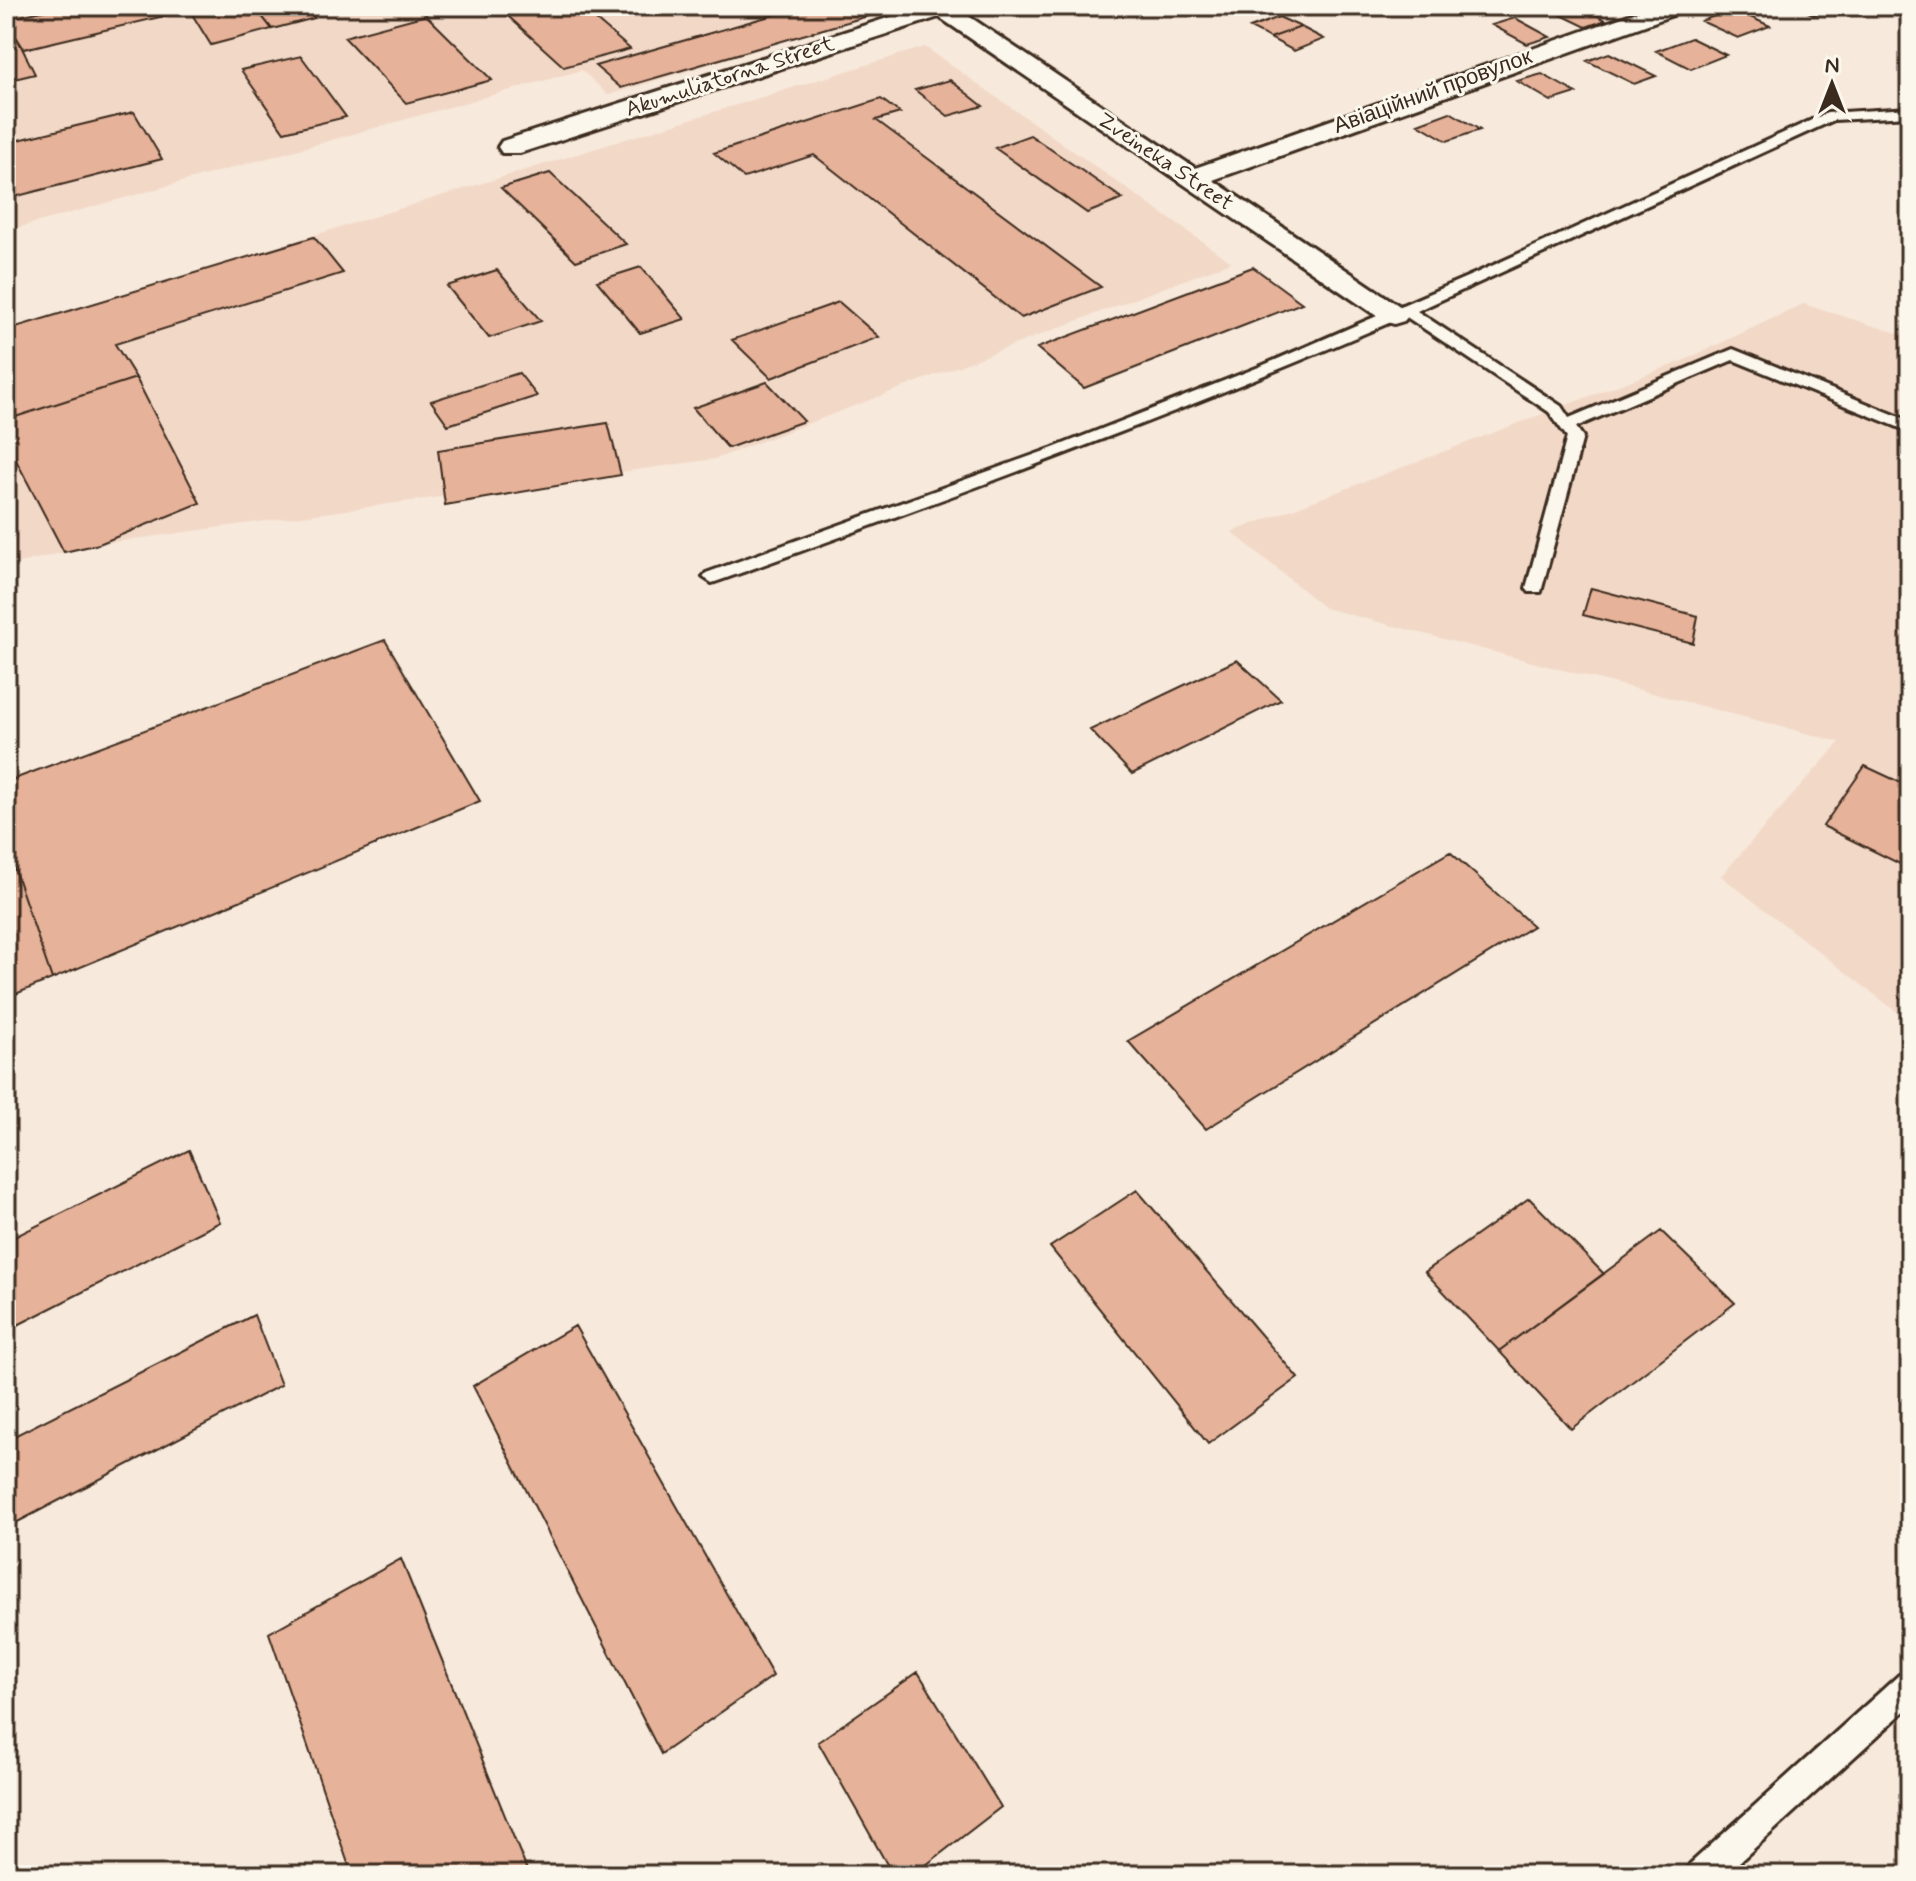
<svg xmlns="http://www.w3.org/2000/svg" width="1916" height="1881" font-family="Mynerve,sans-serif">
<rect width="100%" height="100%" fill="#f7e9db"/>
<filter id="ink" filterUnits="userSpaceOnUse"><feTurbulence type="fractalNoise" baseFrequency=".0125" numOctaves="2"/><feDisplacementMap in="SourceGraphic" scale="16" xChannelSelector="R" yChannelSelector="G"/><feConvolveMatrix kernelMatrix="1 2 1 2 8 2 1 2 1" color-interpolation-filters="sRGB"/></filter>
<g filter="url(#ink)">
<!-- built -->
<path fill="#f2d8c7" d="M 6,6 L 868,6 L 878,13 L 608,95 L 582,70 L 6,231 Z
M 925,47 L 1231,262 L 715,459 L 99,544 L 6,566 L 6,330 Z
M 1803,304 L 1910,337 L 1910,1022 L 1721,876 L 1840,742 L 1325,608 L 1232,532 L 1685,360 Z"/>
<!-- building -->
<path fill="#e6b299" stroke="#3b2a1e" stroke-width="2" d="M 49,6 L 187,6 L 190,10 L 24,49 L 17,38 L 6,41 L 6,19 L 51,9 Z
M 187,6 L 254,6 L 272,29 L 211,45 Z
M 254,6 L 303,6 L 315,18 L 272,29 Z
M 497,6 L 580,6 L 630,49 L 564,67 Z
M 805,6 L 868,6 L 878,13 L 621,88 L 595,66 Z
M 1557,6 L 1579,6 L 1606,20 L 1586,27 L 1549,9 Z
M 1796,6 L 1833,6 L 1837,8 L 1814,15 Z
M 1733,9 L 1770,26 L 1738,38 L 1701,21 Z
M 426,15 L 492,80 L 406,103 L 344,37 Z
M 1279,17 L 1301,27 L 1270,38 L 1250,28 Z
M 1515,18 L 1550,37 L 1527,44 L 1492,25 Z
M 1301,27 L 1324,39 L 1294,51 L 1270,38 Z
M 17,38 L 35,74 L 6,81 L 6,41 Z
M 1691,38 L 1726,55 L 1691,69 L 1656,51 Z
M 1609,53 L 1656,76 L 1634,84 L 1587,61 Z
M 301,56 L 346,117 L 284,132 L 241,70 Z
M 1542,74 L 1576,93 L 1551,101 L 1517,81 Z
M 950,80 L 983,106 L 948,116 L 915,90 Z
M 881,99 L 900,113 L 876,120 L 1101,287 L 1021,318 L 814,155 L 744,178 L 714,153 Z
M 134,112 L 162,159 L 6,199 L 6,143 Z
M 1450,112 L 1480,130 L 1447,141 L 1418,124 Z
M 1030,135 L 1123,199 L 1087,213 L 995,148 Z
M 550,173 L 626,244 L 576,261 L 501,188 Z
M 314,237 L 343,273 L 115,344 L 136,378 L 6,420 L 6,330 Z
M 641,267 L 685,319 L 640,333 L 597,281 Z
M 1253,267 L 1302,303 L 1084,388 L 1037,348 Z
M 497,270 L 541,321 L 489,338 L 447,286 Z
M 839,302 L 879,337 L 771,378 L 732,340 Z
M 519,373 L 537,396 L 448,425 L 431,401 Z
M 136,378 L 200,503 L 99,544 L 64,552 L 6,441 L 6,420 Z
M 767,382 L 804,421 L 728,448 L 693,408 Z
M 608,423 L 621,475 L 445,505 L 438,450 Z
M 1591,588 L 1698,616 L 1693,643 L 1583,615 Z
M 385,640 L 480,801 L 52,979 L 6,845 L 6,782 Z
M 1237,660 L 1281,700 L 1132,774 L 1090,730 Z
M 1865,766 L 1910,787 L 1910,869 L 1823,826 Z
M 6,845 L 52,979 L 6,998 Z
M 1450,852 L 1533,926 L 1206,1129 L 1128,1041 Z
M 189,1150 L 220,1222 L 6,1331 L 6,1241 Z
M 1137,1190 L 1298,1378 L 1208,1444 L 1050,1247 Z
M 1529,1198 L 1604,1274 L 1499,1351 L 1425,1272 Z
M 1661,1231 L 1735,1303 L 1571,1429 L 1499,1351 Z
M 254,1315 L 281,1385 L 6,1528 L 6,1440 Z
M 575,1326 L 773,1676 L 661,1754 L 473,1386 Z
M 401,1559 L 529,1875 L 352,1875 L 269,1633 Z
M 918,1672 L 1001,1807 L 913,1875 L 893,1875 L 818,1742 Z"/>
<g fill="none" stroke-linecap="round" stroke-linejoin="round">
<!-- service casing -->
<g stroke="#3b2a1e" stroke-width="6">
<path id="service" d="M 1910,108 L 1910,116 L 1834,120 L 1417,311 L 1561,406 L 1569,418 L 1733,349 L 1910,421 L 1910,432 L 1733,360 L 1576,427 L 1583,437 L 1541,592 L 1529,592 L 1526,588 L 1567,437 L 1549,412 L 1405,316 C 1179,414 949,498 718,581 L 712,583 L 703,577 L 706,573 L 1053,448 L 1259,367 L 1474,274 L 1827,113 Z
M 1910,1671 L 1910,1706 L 1725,1875 L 1685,1875 L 1690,1864 L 1899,1675 Z"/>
</g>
<!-- minor casing -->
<g stroke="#3b2a1e" stroke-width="6">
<path id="minor" d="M 925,6 L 961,6 L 958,9 L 1195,168 L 1654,6 L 1688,6 L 1684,11 L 1213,180 L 1404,309 L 1409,315 L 1404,321 L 1394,324 L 1384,321 L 939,17 L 520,153 L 502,153 L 498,147 L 502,141 Z"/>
</g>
<!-- service -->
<use href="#service" fill="#fbf7ec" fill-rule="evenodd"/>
<!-- minor -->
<use href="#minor" fill="#fbf7ec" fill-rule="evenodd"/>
</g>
</g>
<g text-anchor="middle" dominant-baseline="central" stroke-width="6" stroke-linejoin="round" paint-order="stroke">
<!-- far-street labels -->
<g font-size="22" fill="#3b2a1e" stroke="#fbf7ec">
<text transform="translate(730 77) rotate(-18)">Akumuliatorna Street</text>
<text transform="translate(1433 92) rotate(-20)">Авіаційний провулок</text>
<text transform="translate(1165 162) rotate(34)">Zveineka Street</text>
</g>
</g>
<!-- margin -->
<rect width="1916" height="1881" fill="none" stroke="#fbf7ec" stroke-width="32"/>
<rect x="16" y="16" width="1884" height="1849" fill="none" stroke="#3b2a1e" stroke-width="3" filter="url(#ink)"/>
<!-- north arrow -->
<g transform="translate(1832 84)" stroke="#fbf7ec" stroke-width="6" paint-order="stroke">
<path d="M0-6L14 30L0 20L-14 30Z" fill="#3b2a1e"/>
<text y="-12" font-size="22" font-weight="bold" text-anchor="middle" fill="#3b2a1e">N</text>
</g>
</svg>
